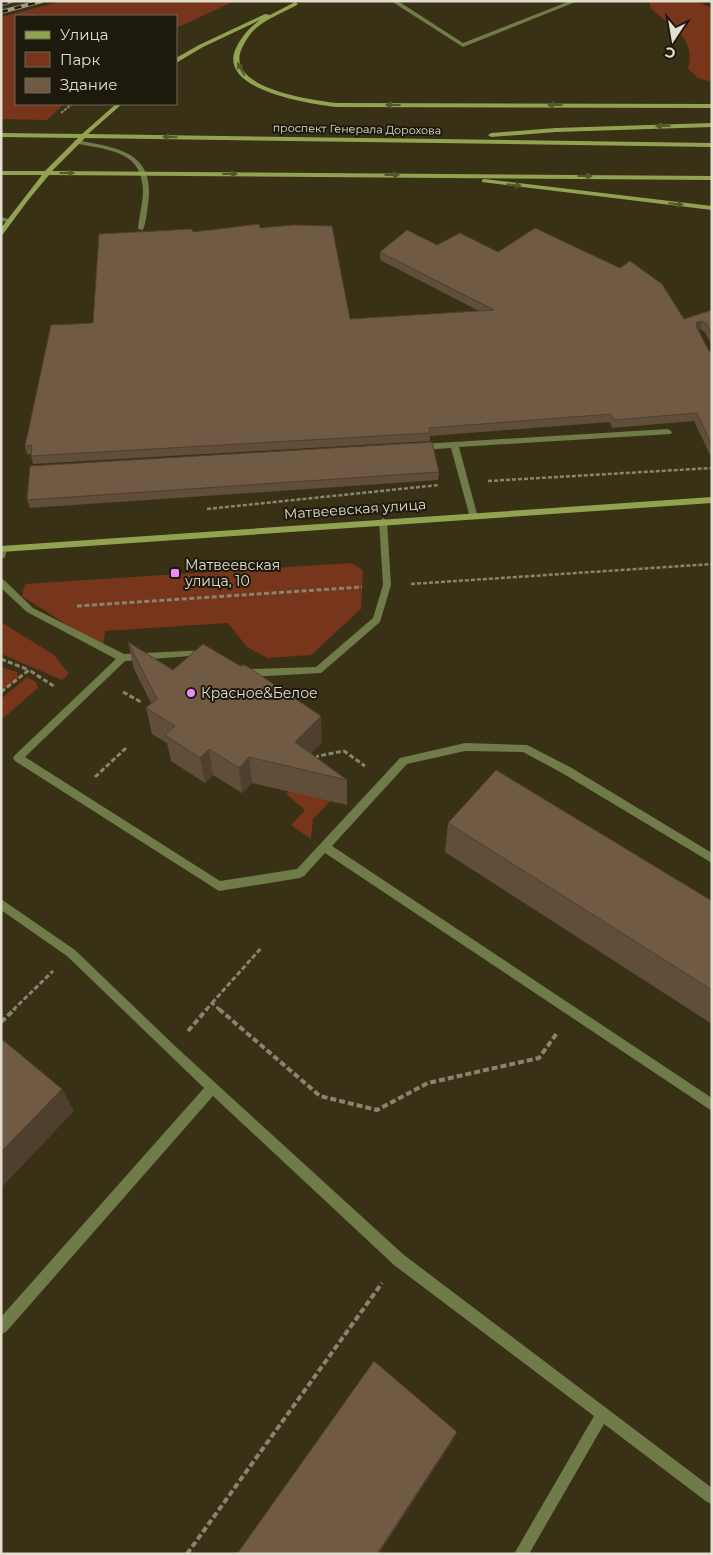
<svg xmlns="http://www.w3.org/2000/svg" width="713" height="1555" font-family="Montserrat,sans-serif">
<rect width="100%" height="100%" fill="#393115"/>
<!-- green -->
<path fill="#77351b" d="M 62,1 L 235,1 L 176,28 L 176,16 L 16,16 L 16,104 L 64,104 L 47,120 L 1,119 L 1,17 Z
M 650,1 L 694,1 L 712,8 L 712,82 L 698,78 L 688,69 C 697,36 669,27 650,7 Z
M 351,563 L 363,570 L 361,609 L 311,655 L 267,658 L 247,647 L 228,623 L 105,631 L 103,648 L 22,596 L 25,584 Z
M 1,622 L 54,655 L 69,674 L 62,680 L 1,654 Z
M 1,667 L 17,672 L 18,679 L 1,692 Z
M 27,677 L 36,682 L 38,688 L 1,720 L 1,699 Z
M 307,775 L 338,793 L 313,819 L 311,839 L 291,825 L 305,810 L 286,794 Z"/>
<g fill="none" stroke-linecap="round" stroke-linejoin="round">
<!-- path-far3 -->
<path stroke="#8a836d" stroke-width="2" stroke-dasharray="3 1" stroke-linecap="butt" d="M 61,113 L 72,104"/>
<!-- path-far2 -->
<path stroke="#8a836d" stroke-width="2.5" stroke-dasharray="4 2" stroke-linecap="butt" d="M 488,481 L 712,468
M 207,509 L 439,485
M 411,584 L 712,564"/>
<!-- path-far1 -->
<path stroke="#8a836d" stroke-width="3" stroke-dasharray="5 2.5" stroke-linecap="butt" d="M 77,606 L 362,587
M 1,659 L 29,670
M 1,692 L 29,670 L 55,687
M 123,692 L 141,702
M 315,759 L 318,756 L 344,751 L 365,766
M 95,777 L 126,748
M 212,1003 L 262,947
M 13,1010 L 53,971
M 206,1010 L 212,1003 L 220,1010"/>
<!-- path -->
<path stroke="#8a836d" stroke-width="4" stroke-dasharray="6 3" stroke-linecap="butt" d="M 219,1009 L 320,1096 L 377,1110 L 428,1083 L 539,1058 L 557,1033
M 1,1022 L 15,1009
M 188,1031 L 207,1009
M 187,1554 L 382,1283"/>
<!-- lane -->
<path fill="#6f7b48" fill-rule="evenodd" d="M 391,1 L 398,1 L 463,43 L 570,1 L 578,1 L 463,47 Z
M 76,140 C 117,148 156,151 148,204 C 147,212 146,222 143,230 L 138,229 C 139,216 143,203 143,190 C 142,149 105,150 74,143 L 74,141 Z
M 1,217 L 13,220 L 10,222 L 1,221 Z
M 668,429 L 672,432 L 671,434 L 459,447 L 477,514 L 473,517 L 469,514 L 451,448 L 421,450 L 417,447 L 421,444 Z
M 383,518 L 387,521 L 391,585 L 380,622 L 321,673 L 249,677 L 240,672 L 238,669 L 240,666 L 243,665 L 251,669 L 316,667 L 373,618 L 383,585 L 379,521 Z
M 1,546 L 6,547 L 7,549 L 5,557 L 1,560 Z
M 1,579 L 4,580 L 33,608 L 124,654 L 207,650 L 209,652 L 204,655 L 125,661 L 25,757 L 220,881 L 297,869 L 400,758 L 465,743 L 527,745 L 570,767 L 712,853 L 712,863 L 562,773 L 523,752 L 465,751 L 407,764 L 332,846 L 712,1098 L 712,1111 L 325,853 L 304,876 L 300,878 L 219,891 L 15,761 L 13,758 L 15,755 L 116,659 L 27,612 L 1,588 Z
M 1,899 L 75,950 L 176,1047 L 404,1255 L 712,1488 L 712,1504 L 707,1502 L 604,1424 L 529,1554 L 514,1554 L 594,1416 L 394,1265 L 213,1096 L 6,1332 L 1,1334 L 1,1317 L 204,1088 L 67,956 L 1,910 Z"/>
<!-- secondary -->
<path fill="#91a350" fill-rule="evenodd" d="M 295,2 L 298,4 L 297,5 C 282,13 266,19 254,30 C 249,35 246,40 243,46 C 220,88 312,100 337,103 L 712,104 L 712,108 L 337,107 C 311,104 213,90 237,46 C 243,35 250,27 260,20 L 203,47 L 176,63 L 176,58 L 199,45 L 265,14 L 270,15 Z
M 116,104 L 122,104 L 88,134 L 712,143 L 712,147 L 85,138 L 52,171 L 712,176 L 712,180 L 49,175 L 29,199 L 3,234 L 1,235 L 1,228 L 42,175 L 1,175 L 1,171 L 45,171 L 78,138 L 1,137 L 1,133 L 82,134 Z
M 712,123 L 712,127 L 556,132 L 491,137 L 488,135 L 491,133 L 556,128 Z
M 484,179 L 712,206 L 712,210 L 482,182 L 482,180 Z
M 712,497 L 712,503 L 1,552 L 1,546 Z"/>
<!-- rail casing -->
<g stroke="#9f9884" stroke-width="4">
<path id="rail" d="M 1,4 L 11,1
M 1,12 L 42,1"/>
</g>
<!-- rail -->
<use href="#rail" stroke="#1d1a0d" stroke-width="2.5" stroke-dasharray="7" stroke-linecap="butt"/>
</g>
<!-- wall -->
<path fill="#604d3a" d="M 260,228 L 350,319 L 479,311 L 380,260 L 380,252 L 437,245 L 498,252 L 684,319 L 712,310 L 712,346 L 705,332 L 700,329 L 698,330 L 709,351 L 712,352 L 712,457 L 711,457 L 694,421 L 612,428 L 610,422 L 430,436 L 430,441 L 33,464 L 31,456 L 31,454 L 27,454 L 25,446 L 93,323 L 193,232 Z
M 439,472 L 438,480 L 30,508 L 27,500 Z
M 128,642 L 173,670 L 322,742 L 311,753 L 347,780 L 347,805 L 252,783 L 242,793 L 213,775 L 205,783 L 171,761 L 167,743 L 152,734 L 146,708 L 151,703 L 134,669 Z
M 448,823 L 712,901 L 712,1024 L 445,852 Z"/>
<!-- shaded-wall -->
<path fill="#4e3f2f" d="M 702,321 L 700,329 L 695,330 L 697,322 Z
M 321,716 L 322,742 L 296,767 L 295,742 Z
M 209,749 L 213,775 L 205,783 L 200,758 Z
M 249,757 L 252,783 L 242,793 L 239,768 Z
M 62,1089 L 74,1111 L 1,1188 L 1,1152 Z
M 457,1432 L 452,1442 L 379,1554 L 377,1554 Z"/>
<!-- building -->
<path fill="#705a43" stroke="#4e3f2f" d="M 259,224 L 260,228 L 294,225 L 332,226 L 350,319 L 494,310 L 380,252 L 407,230 L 437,245 L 460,233 L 498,252 L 535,228 L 620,268 L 630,261 L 662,284 L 684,319 L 712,310 L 712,334 L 707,324 L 702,321 L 697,322 L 696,326 L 709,351 L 712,352 L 712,446 L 697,413 L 614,420 L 611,414 L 429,428 L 430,433 L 31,456 L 32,445 L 25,446 L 51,325 L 93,323 L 99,234 L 192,229 L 193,232 Z
M 432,442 L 439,472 L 27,500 L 30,466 Z
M 128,642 L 173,670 L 203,644 L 242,667 L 245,665 L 321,716 L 295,742 L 347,780 L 249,757 L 239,768 L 209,749 L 200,758 L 165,735 L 175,726 L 146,708 L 157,699 Z
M 496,770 L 712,901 L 712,990 L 448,823 Z
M 3,1040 L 62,1089 L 1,1152 L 1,1042 Z
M 374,1361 L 457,1432 L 377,1554 L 237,1554 Z"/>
<!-- one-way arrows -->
<defs><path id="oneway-solid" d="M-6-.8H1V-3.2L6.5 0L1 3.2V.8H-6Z" transform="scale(1.25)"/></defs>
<g fill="#51582b">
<use href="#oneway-solid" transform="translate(241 69) rotate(-119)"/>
<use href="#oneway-solid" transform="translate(393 105) rotate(-180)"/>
<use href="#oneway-solid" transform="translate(555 105) rotate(-180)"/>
<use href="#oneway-solid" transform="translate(663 126) rotate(178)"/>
<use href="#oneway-solid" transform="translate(170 137) rotate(-179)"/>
<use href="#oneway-solid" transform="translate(67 173)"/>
<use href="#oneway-solid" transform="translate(230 174)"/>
<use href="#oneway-solid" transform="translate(392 175)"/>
<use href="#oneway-solid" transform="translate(585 176)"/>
<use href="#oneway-solid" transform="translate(514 185) rotate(6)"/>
<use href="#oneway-solid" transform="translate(676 204) rotate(7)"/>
</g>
<!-- markers -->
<g fill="#ed8cf9" stroke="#1d1a0d" stroke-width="2">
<rect x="170" y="568" width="10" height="10" rx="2.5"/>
<circle cx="191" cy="693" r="5"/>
</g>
<g text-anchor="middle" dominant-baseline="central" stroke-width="4" stroke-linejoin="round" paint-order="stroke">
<!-- far-street labels -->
<g font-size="11" fill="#e2ddcd" stroke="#1d1a0d">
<text transform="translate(357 129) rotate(1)">проспект Генерала Дорохова</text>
</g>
<!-- street labels -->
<g font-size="14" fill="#e2ddcd" stroke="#1d1a0d">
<text transform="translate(355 509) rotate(-4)">Матвеевская улица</text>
</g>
<!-- poi labels -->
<g font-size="14" fill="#e2ddcd" stroke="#1d1a0d" text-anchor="start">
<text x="185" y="565">Матвеевская<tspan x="185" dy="16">улица, 10</tspan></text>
<text x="201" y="693">Красное&amp;Белое</text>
</g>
</g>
<!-- border -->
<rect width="713" height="1555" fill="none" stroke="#e2ddcd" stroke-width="5"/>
<!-- legend -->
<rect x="15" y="15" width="162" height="90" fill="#1d1a0d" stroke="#6c685a"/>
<rect x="25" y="31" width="25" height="8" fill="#91a350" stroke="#6c685a"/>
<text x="60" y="40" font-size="15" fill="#e2ddcd">Улица</text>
<rect x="25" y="52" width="25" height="15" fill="#77351b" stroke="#6c685a"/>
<text x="60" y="65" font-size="15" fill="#e2ddcd">Парк</text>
<rect x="25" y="78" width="25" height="15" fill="#705a43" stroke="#6c685a"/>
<text x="60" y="90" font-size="15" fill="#e2ddcd">Здание</text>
<!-- north arrow -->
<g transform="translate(673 40) rotate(192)" stroke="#1d1a0d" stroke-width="4" paint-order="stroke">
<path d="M0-4L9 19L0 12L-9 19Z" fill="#e2ddcd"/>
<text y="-8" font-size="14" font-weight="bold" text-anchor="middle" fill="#e2ddcd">С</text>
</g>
</svg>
